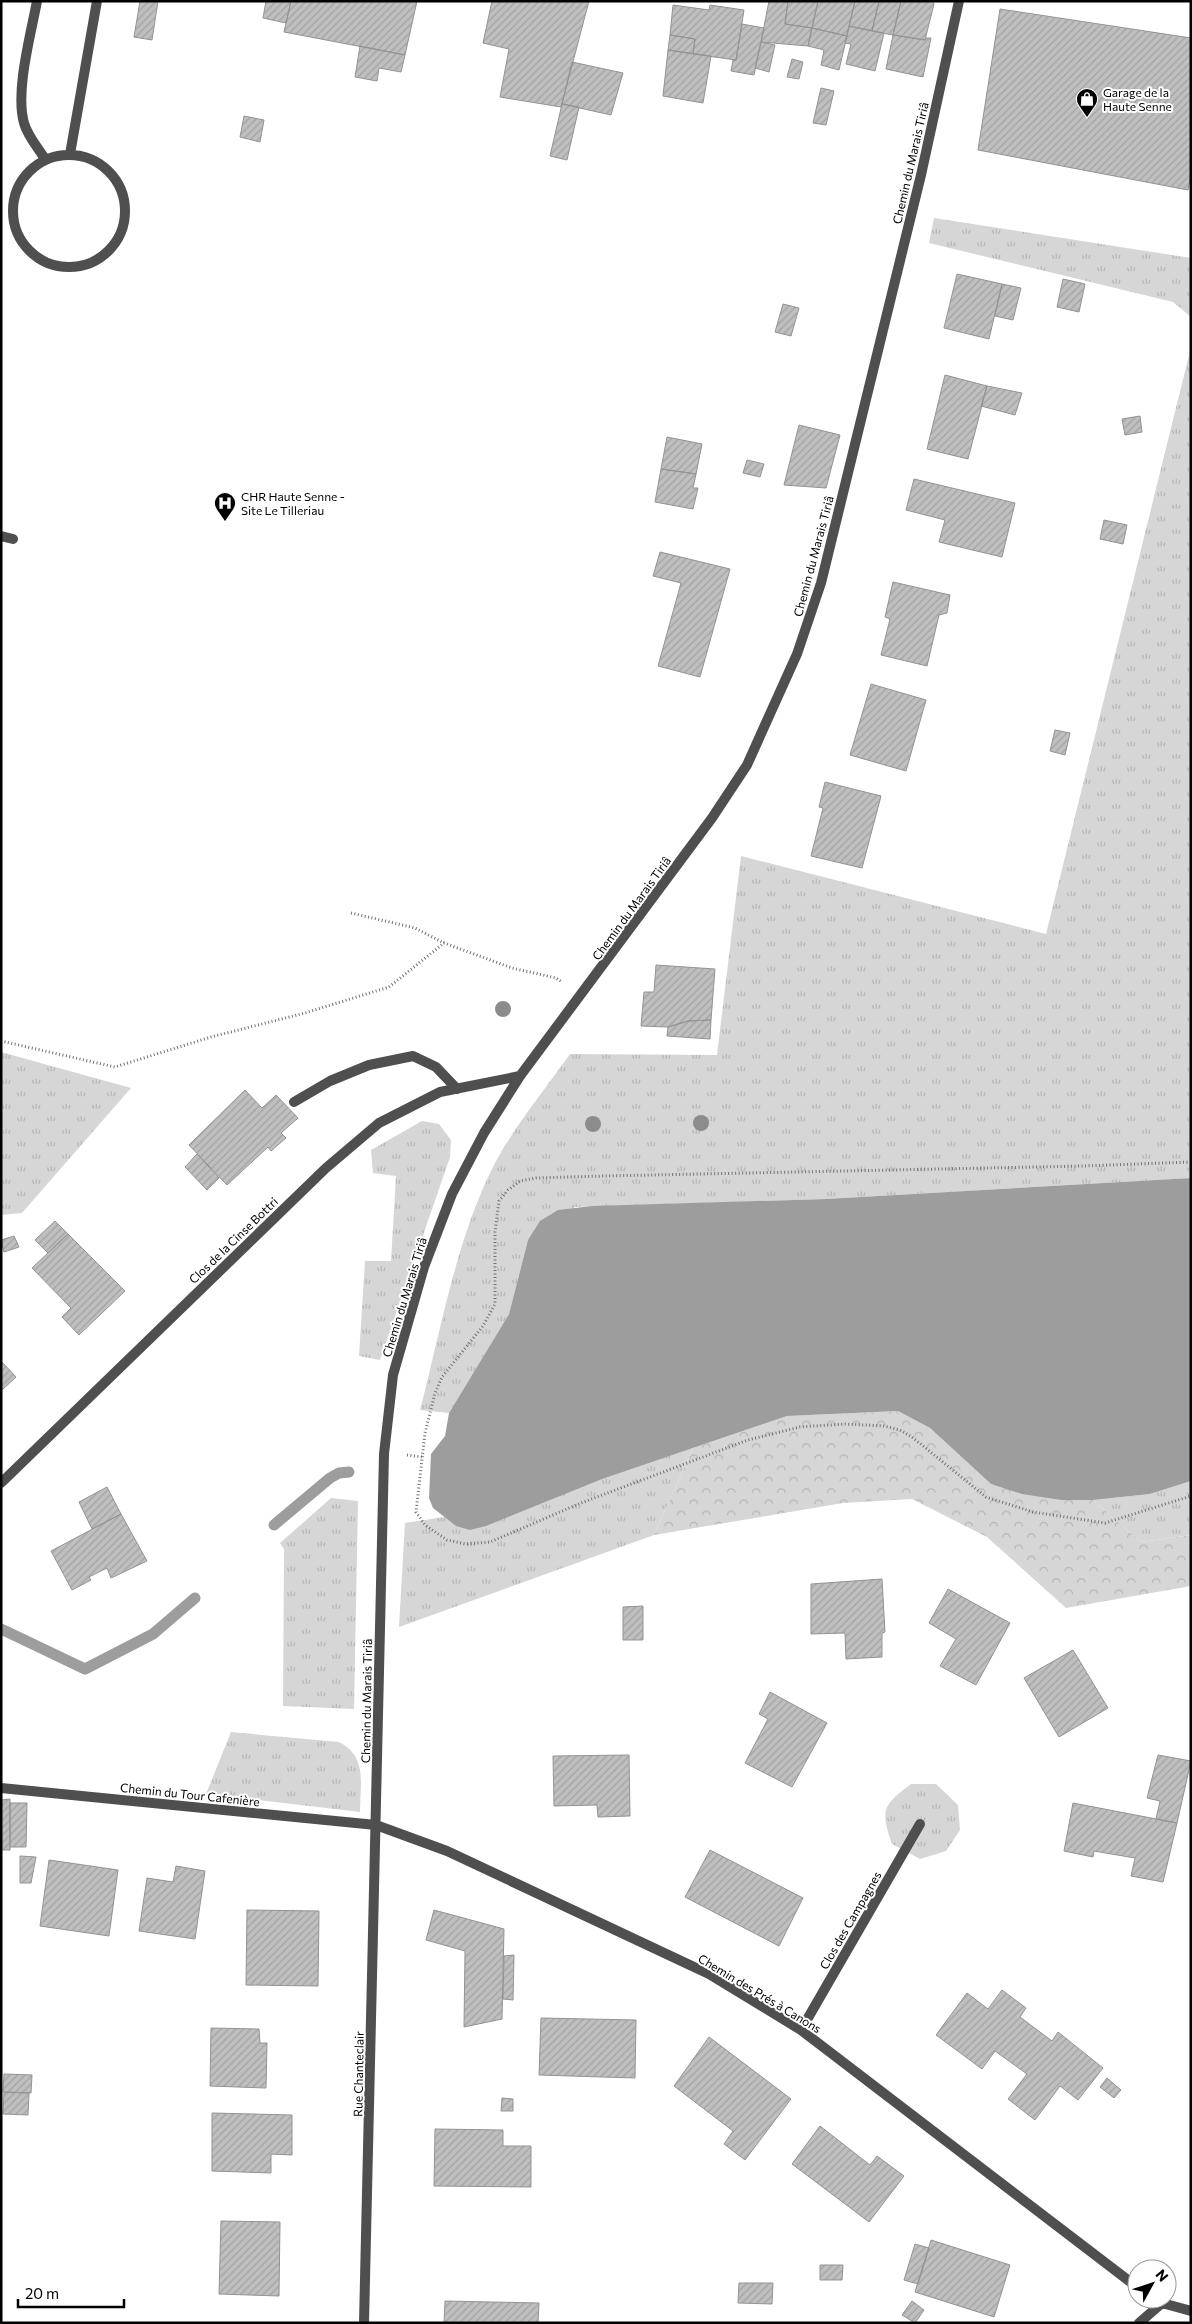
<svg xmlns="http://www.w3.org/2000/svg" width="1192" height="2324" font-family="Commissioner,sans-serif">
<defs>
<pattern id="grass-tufts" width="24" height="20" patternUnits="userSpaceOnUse" patternTransform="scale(1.25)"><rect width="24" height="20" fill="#d6d6d6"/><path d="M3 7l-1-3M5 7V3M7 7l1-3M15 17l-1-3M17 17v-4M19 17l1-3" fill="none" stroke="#b6b6b6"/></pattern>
<pattern id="forest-crowns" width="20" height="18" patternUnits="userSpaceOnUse" patternTransform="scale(1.25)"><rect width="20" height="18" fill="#d6d6d6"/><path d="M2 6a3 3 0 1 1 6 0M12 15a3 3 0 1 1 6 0" fill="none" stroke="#b6b6b6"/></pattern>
<pattern id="building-hatch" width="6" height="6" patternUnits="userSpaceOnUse" patternTransform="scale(1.25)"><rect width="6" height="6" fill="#bfbfbf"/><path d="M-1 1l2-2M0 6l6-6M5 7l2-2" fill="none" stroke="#a2a2a2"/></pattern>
</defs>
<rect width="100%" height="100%" fill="#fff"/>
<!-- grass -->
<path fill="url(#grass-tufts)" d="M 934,218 L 1191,258 L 1191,317 L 1173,302 L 929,243 Z
M 1191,347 L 1191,1178 L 826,1199 L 575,1207 L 528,1240 L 509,1314 L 449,1413 L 420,1410 C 442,1326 459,1222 504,1147 C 524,1115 548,1085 570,1054 L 717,1055 L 741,856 L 1046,934 Z
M 1,1052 L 131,1088 L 22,1213 L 1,1215 Z
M 422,1121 L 439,1124 L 451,1140 L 450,1157 L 380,1360 L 359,1356 L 365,1261 L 391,1261 L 396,1176 L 373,1173 L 371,1150 Z
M 693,1448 L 654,1535 L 399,1627 L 405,1523 L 444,1517 L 456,1525 Z
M 1191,1481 L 1191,1535 L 1141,1542 L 1093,1500 L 1150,1494 Z
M 331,1498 L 358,1501 L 354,1709 L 283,1706 L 284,1549 L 280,1543 Z
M 231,1732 L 339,1742 C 368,1757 360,1784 360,1812 L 206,1794 Z
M 911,1784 L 936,1784 L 958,1805 L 960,1830 L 946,1851 L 920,1859 L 892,1844 C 880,1810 883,1805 911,1784 Z"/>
<!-- forest -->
<path fill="url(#forest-crowns)" d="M 898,1411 L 930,1428 L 991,1484 L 1061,1500 L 1093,1500 L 1141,1542 L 1191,1535 L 1191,1586 L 1066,1608 L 987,1537 L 912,1499 L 843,1503 L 654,1535 L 693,1448 L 787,1416 Z"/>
<!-- water -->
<path fill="#9d9d9d" d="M 1191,1178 L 1191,1481 L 1150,1494 L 1093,1500 L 1061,1500 L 1022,1494 L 991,1484 L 930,1428 L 898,1411 L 787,1416 L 602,1479 L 486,1526 L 470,1530 L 456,1526 L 433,1508 L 429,1498 L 431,1454 L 445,1436 L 449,1413 L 509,1314 L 528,1240 L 540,1221 L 558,1210 L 592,1206 L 826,1199 Z"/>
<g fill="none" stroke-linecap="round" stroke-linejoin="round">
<!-- stream -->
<path stroke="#9d9d9d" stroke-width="11" d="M 274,1525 L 330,1478 L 339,1473 L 349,1472
M 1,1629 L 85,1669 L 153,1634 L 195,1598"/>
</g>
<!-- building -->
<path fill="url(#building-hatch)" stroke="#939393" d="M 140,1 L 158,1 L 152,40 L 134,37 Z
M 266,1 L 291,1 L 286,23 L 263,18 Z
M 291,1 L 417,1 L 405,55 L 284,32 Z
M 492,1 L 589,1 L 561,107 L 500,97 L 509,49 L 483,43 Z
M 769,1 L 788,1 L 785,24 L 812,28 L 808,46 L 761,42 Z
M 788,1 L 818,1 L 812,28 L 785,24 Z
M 818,1 L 855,1 L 847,36 L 812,28 Z
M 855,1 L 879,1 L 872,31 L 849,26 Z
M 879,1 L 901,1 L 893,35 L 872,31 Z
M 901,1 L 932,1 L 934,4 L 925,40 L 893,35 Z
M 673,5 L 709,10 L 710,5 L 744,10 L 736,60 L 693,54 L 695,39 L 670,35 Z
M 1000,9 L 1191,38 L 1191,175 L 1188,190 L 978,150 Z
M 742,24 L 764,28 L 754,75 L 731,71 L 733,60 L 736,60 Z
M 849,26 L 884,33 L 875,71 L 846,64 L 851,44 L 845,43 Z
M 812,28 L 847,36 L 839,70 L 821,65 L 824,50 L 808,46 Z
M 670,35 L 695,39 L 693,54 L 668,50 Z
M 893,35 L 925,40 L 926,38 L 931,38 L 923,77 L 886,69 Z
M 761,42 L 775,45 L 769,72 L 755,68 Z
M 360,46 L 405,55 L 401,72 L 379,68 L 377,81 L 355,77 Z
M 668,50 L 711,56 L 703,103 L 663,96 Z
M 792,59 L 803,62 L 799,79 L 787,77 Z
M 572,62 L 623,73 L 611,115 L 562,104 Z
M 821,88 L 834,91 L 826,125 L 813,123 Z
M 562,104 L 579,107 L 567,160 L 550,156 Z
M 244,116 L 264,120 L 260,142 L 240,137 Z
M 957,274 L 1002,284 L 989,339 L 944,328 Z
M 1063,279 L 1085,284 L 1079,312 L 1057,307 Z
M 1002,284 L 1021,288 L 1013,320 L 995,316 Z
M 783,304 L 799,308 L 791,336 L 775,332 Z
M 945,375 L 987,386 L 968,459 L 927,449 Z
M 987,386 L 1022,393 L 1015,415 L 981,406 Z
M 1140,416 L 1142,432 L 1125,435 L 1122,419 Z
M 799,425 L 840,435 L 826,488 L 784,485 Z
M 667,437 L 702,444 L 696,474 L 661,469 Z
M 747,460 L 764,464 L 760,477 L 743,473 Z
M 661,469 L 696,474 L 693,488 L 698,488 L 693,509 L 655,502 Z
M 914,479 L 1015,503 L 1002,557 L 939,542 L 945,520 L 906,510 Z
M 1104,520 L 1127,525 L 1123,544 L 1100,539 Z
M 660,552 L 730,569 L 700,677 L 658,666 L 681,583 L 653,576 Z
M 893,582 L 950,595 L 947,613 L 939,615 L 927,666 L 881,655 L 890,619 L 885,617 Z
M 871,684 L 926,700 L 906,771 L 850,755 Z
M 1055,730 L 1070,733 L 1065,755 L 1050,751 Z
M 825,782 L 881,796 L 862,868 L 811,856 L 823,808 L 819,807 Z
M 656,965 L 715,969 L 711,1020 L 688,1021 L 668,1027 L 641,1026 L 644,992 L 654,992 Z
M 711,1020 L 710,1039 L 667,1036 L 668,1027 L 688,1021 Z
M 245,1090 L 262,1108 L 276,1095 L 298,1118 L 281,1133 L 286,1138 L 271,1151 L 268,1147 L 227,1185 L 189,1145 Z
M 197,1154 L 219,1178 L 207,1190 L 185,1167 Z
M 55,1221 L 68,1234 L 48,1253 L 35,1240 Z
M 68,1234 L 125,1291 L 79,1335 L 62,1317 L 71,1308 L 32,1268 Z
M 14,1236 L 19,1247 L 4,1252 L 1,1240 Z
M 1,1361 L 16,1377 L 1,1391 Z
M 107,1487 L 121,1514 L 92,1529 L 79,1502 Z
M 121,1514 L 147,1561 L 111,1578 L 107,1568 L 89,1577 L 91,1580 L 72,1590 L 51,1551 Z
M 882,1579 L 885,1632 L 882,1633 L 882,1657 L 846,1659 L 845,1633 L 811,1634 L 811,1584 Z
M 948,1589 L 1010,1623 L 976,1685 L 940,1666 L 956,1639 L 929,1623 Z
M 643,1606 L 643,1640 L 623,1640 L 623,1607 Z
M 1073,1650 L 1108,1708 L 1059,1737 L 1024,1678 Z
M 770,1692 L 827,1723 L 792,1787 L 745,1763 L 768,1719 L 759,1714 Z
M 629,1755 L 630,1816 L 598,1817 L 597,1805 L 554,1806 L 553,1756 Z
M 1158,1755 L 1191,1761 L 1177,1823 L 1156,1819 L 1160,1801 L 1147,1798 Z
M 10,1799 L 10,1850 L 1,1850 L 1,1800 Z
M 10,1803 L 27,1803 L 26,1847 L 10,1847 Z
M 1073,1803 L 1177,1823 L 1163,1882 L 1131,1876 L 1135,1858 L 1094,1851 L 1093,1857 L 1064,1851 Z
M 710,1850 L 803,1898 L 779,1946 L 685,1897 Z
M 20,1856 L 36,1857 L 31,1883 L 20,1883 Z
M 49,1860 L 118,1870 L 109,1936 L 40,1926 Z
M 176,1866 L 205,1871 L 195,1939 L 139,1931 L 147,1878 L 173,1882 Z
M 247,1910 L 319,1911 L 318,1986 L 246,1985 Z
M 434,1910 L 504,1929 L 502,2019 L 464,2027 L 465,1951 L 426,1940 Z
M 514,1955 L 513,2000 L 503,1999 L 504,1956 Z
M 1002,1990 L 1026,2008 L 1020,2017 L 1052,2041 L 1058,2032 L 1103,2068 L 1078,2100 L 1060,2086 L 1035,2120 L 1008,2099 L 1027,2074 L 995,2051 L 982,2069 L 936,2035 L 967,1993 L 988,2009 Z
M 541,2018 L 636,2020 L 635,2078 L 539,2075 Z
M 211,2028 L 259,2029 L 260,2043 L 267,2043 L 266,2088 L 210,2086 Z
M 709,2037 L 791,2099 L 745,2160 L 724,2144 L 733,2131 L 674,2086 Z
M 4,2074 L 32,2075 L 31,2093 L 3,2092 Z
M 1107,2078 L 1121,2090 L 1114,2098 L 1100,2087 Z
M 4,2092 L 29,2093 L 28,2115 L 3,2114 Z
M 502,2098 L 513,2099 L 513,2111 L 501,2111 Z
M 212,2113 L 292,2115 L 292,2155 L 271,2154 L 271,2173 L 212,2171 Z
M 820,2126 L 870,2165 L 877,2156 L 904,2176 L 869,2222 L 792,2164 Z
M 435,2129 L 503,2130 L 503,2146 L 531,2146 L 531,2187 L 434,2186 Z
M 221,2221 L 280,2222 L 279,2296 L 219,2294 Z
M 931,2240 L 1010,2265 L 994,2317 L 915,2292 Z
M 915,2244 L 929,2248 L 918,2284 L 904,2280 Z
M 820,2265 L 843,2265 L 842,2280 L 820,2280 Z
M 739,2283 L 773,2283 L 772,2304 L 738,2303 Z
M 445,2301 L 539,2303 L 538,2323 L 444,2323 Z
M 912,2301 L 924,2310 L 915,2323 L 902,2315 Z"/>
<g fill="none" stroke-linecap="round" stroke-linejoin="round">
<!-- path -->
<path stroke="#717171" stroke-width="3" stroke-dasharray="1 2.5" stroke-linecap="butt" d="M 351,913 L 415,928 L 444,943
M 1,1041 L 115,1067 L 211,1037 L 305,1013 L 389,987 L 444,943 L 512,968 L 556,978 L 562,982
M 1191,1162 L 1084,1166 L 604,1176 L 536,1178 L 520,1181 L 508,1190 L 499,1201 L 495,1232 L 495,1304 L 483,1326 L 442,1377 L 435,1393 L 425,1433 L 416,1512 L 425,1525 L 447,1540 L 466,1544 L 490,1542 L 581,1503 L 748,1440 L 800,1427 L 845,1424 L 884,1426 L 900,1430 L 912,1437 L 986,1497 L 1033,1512 L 1105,1523 L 1191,1496
M 407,1455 L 422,1457"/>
<!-- lane -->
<path stroke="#4f4f4f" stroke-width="10" d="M 37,1 C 31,34 15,91 24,123 C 27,135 38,148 45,159
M 70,154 L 97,1
M13 211a56 56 0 1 1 112 0a56 56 0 1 1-112 0Z
M 1,536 L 13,539
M 294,1102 L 330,1081 L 369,1065 L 413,1056 L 436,1067 L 457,1089"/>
<!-- street -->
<path stroke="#4f4f4f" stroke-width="10" d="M 1,1483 L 326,1168 L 379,1123 L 440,1092 L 520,1076
M 1,1788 L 376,1825 L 447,1851 L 709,1974 L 801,2030 L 1137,2287
M 801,2030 L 920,1824
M 1155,2299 L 1162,2303 L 1191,2311
M 364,2323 L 384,1454 L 393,1375 L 424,1267 L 452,1194 L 484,1133 L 520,1076 L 712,818 L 747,765 L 797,654 L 821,583 L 921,175 L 959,1
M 1139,2323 L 1162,2303"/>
</g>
<!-- trees -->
<g fill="#8c8c8c">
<circle cx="503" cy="1009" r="8"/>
<circle cx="701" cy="1123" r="8"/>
<circle cx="593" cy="1124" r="8"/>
</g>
<!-- icons -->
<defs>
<g id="shop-pin" transform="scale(1.125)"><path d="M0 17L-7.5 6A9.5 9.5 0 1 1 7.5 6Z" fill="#000" stroke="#fff"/><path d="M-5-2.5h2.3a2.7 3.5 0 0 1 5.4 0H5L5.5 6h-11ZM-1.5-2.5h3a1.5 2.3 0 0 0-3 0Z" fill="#fff"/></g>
<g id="hospital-pin" transform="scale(1.125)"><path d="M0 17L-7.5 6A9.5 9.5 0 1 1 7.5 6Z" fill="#000" stroke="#fff"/><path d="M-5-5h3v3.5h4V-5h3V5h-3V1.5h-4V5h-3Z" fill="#fff"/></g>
</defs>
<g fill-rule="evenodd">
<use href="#shop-pin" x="1087" y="99"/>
<use href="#hospital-pin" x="225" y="503"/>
</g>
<g text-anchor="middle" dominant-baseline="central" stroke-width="4" stroke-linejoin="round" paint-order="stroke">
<!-- poi labels -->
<g font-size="12" fill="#000" stroke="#fff" text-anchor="start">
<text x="1103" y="92">Garage de la<tspan x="1103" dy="14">Haute Senne</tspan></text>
<text x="241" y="496">CHR Haute Senne -<tspan x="241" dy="14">Site Le Tilleriau</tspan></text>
</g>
<!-- street labels -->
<g font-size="12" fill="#000" stroke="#fff">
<text transform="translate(910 163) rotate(-77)">Chemin du Marais Tiriâ</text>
<text transform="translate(813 556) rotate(-75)">Chemin du Marais Tiriâ</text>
<text transform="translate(631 908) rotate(-54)">Chemin du Marais Tiriâ</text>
<text transform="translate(233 1240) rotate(-44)">Clos de la Cinse Bottri</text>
<text transform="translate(404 1297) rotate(-73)">Chemin du Marais Tiriâ</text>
<text transform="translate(366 1701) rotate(-89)">Chemin du Marais Tiriâ</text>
<text transform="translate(190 1794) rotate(6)">Chemin du Tour Cafenière</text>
<text transform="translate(850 1920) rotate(-60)">Clos des Campagnes</text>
<text transform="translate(760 1993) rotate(31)">Chemin des Prés à Canons</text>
<text transform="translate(358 2074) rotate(-89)">Rue Chanteclair</text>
</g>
</g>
<!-- border -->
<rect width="1192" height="2324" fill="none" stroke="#000000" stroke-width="5"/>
<!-- north arrow -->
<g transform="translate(1152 2284) rotate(50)"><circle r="24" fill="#ffffff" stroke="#999999"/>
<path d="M0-4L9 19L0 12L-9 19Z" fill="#000000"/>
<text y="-8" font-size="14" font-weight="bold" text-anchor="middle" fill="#000000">N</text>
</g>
<!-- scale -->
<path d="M18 2299v8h106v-8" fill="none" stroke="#000000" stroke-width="2.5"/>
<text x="25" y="2299" font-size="15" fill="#000000" stroke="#ffffff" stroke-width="4" paint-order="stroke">20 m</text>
</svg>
